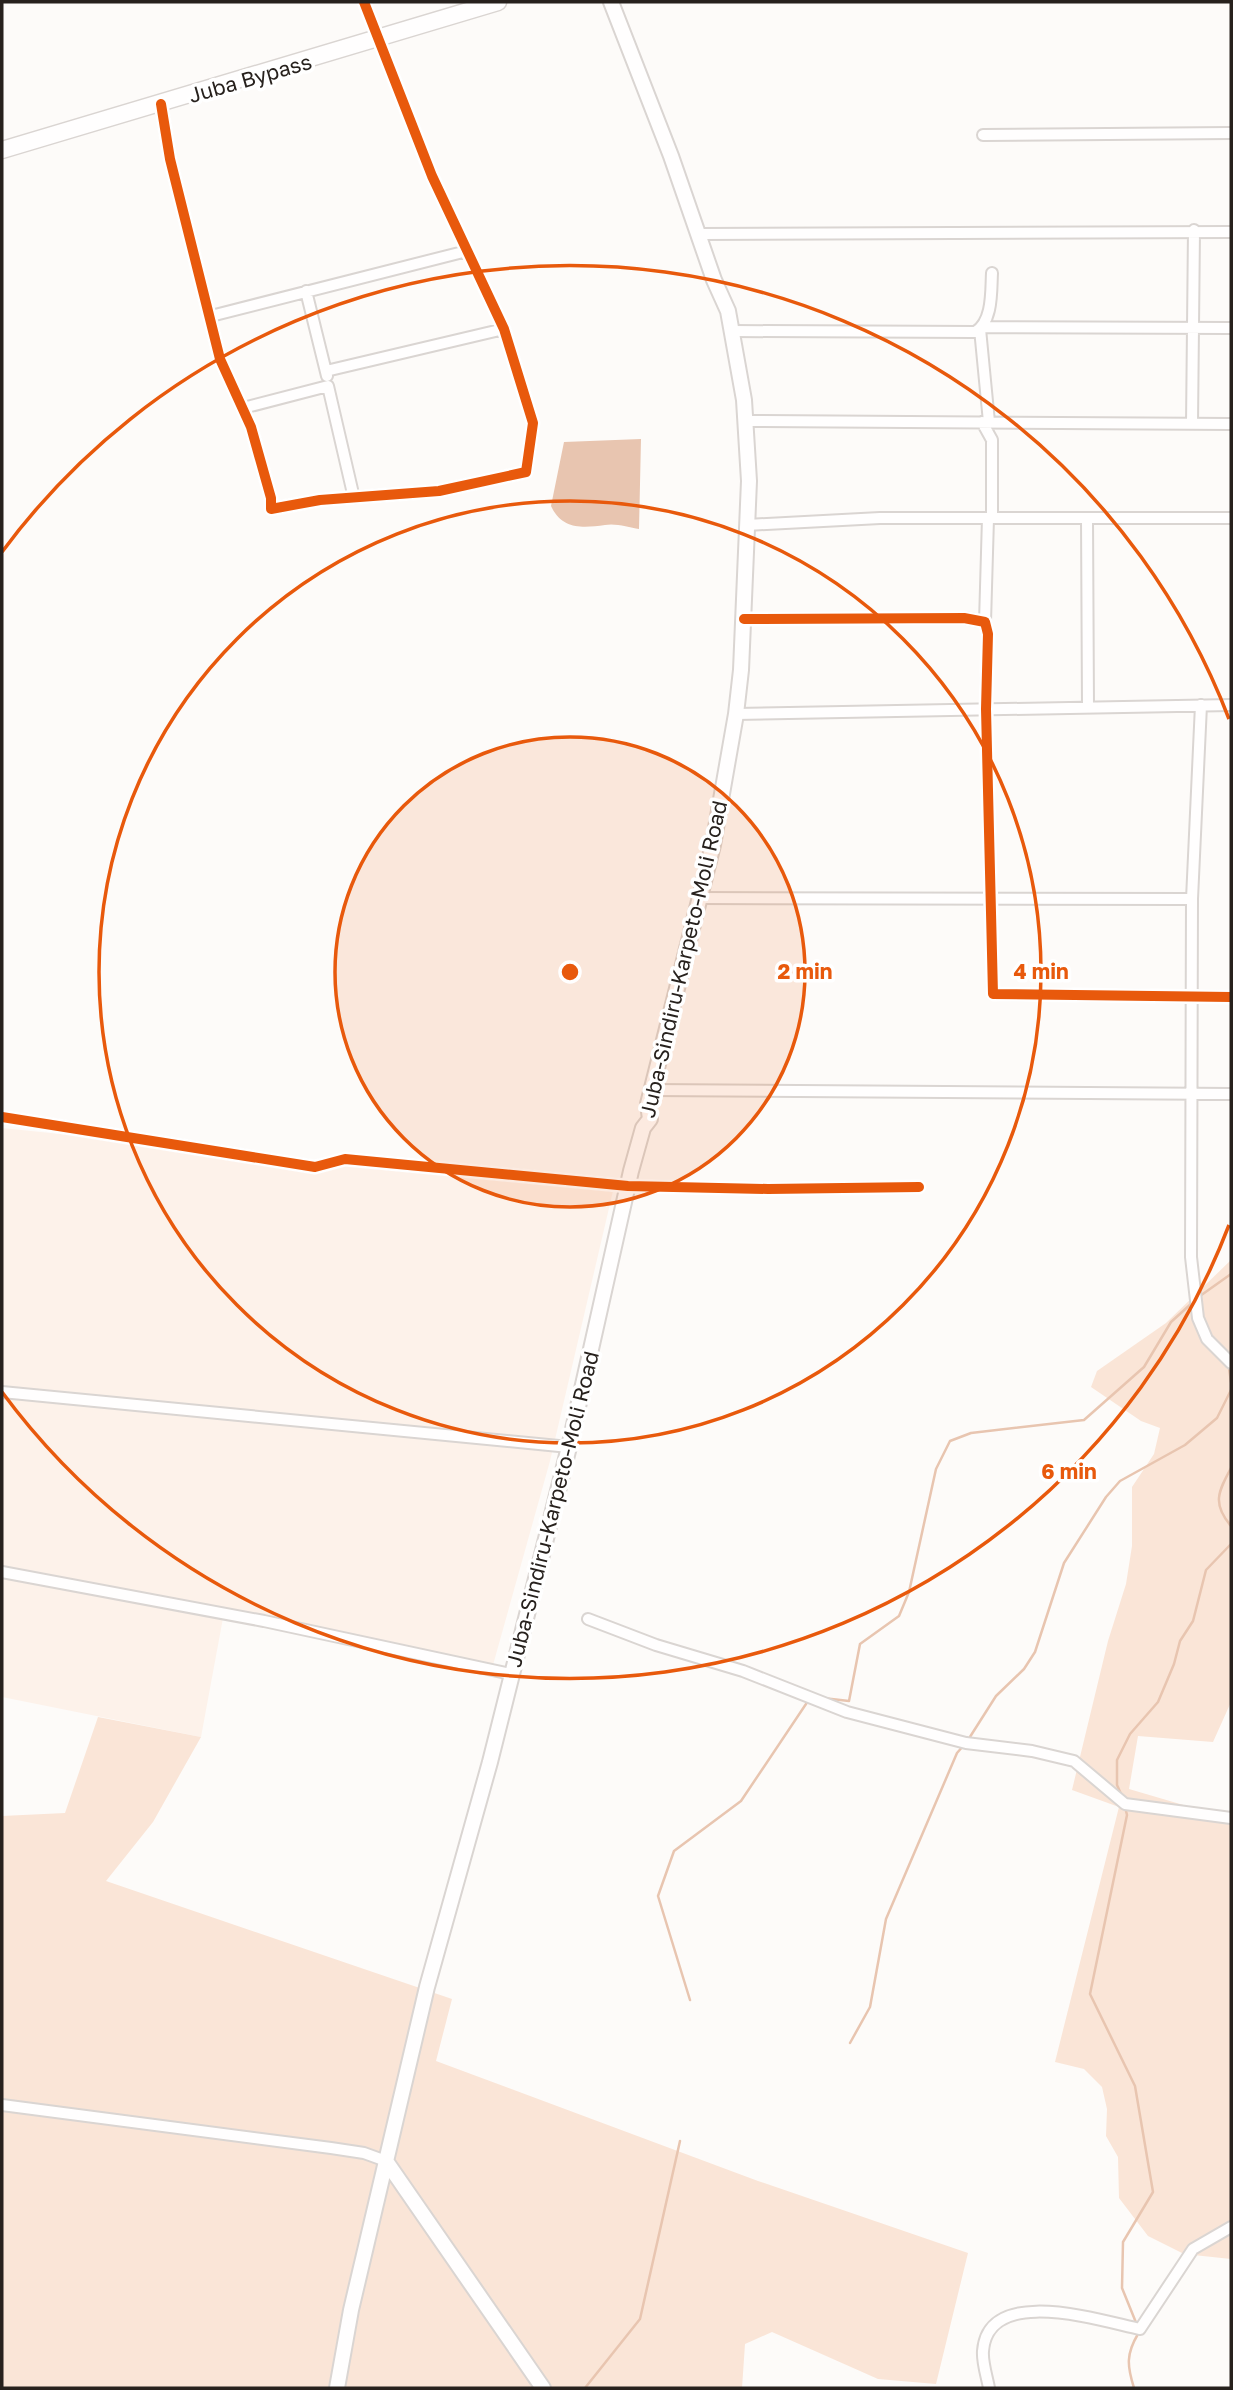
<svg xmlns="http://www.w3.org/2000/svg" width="1233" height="2390" font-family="'Golos Text',sans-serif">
<rect width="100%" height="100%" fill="#fdfbf9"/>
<!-- built -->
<path fill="#fdf2ea" d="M 2,1128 L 613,1191 L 550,1461 L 493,1665 L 223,1618 L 201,1737 L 2,1697 Z"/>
<!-- green -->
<path fill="#fae5d7" d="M 1231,1260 L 1231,1702 L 1213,1742 L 1138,1736 L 1129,1789 L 1231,1819 L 1231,2259 L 1184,2254 L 1148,2236 L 1119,2198 L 1118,2157 L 1106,2136 L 1107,2109 L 1102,2087 L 1084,2069 L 1055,2062 L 1119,1807 L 1072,1790 L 1108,1641 L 1126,1584 L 1132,1546 L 1132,1487 L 1154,1454 L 1160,1428 L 1141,1421 L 1091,1387 L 1097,1371 L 1166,1323 Z
M 98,1717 L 201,1737 L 153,1822 L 106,1881 L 452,1999 L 436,2061 L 758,2181 L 968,2253 L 936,2384 L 878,2379 L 772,2332 L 745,2344 L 742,2388 L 2,2388 L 2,1816 L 65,1813 Z"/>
<!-- water -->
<path fill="#e8c5b0" d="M 641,439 L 639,529 C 629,527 615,523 605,525 C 583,528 562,530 551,506 L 564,442 Z"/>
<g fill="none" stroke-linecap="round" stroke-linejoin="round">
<!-- stream -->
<path stroke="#e8c5b0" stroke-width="2.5" d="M 1200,1296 L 1231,1274
M 1229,1368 L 1231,1382
M 1231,1468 C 1218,1492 1212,1504 1231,1526
M 823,1698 L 849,1701 L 860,1644 L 899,1616 L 909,1592 L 936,1469 L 950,1441 L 971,1433 L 1084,1420 L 1144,1367 L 1171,1322 L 1192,1303
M 968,1740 L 996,1696 L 1024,1669 L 1035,1652 L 1064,1563 L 1106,1497 L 1120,1481 L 1185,1445 L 1217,1418 L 1231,1390
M 1121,1794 L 1117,1785 L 1117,1760 L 1130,1734 L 1158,1702 L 1174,1664 L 1180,1641 L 1193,1621 L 1206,1570 L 1231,1544
M 1125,1807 L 1127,1815 L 1090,1994 L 1135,2086 L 1153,2192 L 1123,2242 L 1122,2288 L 1137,2325
M 690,2000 L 658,1896 L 674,1851 L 741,1801 L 808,1701
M 850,2043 L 870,2007 L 886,1919 L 957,1753 L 964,1745
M 585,2388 L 640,2319 L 680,2141
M 1134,2388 C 1127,2366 1126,2354 1138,2334"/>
<!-- street casing -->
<g stroke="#dad5d2" stroke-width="14">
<path id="street" d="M 161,104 L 170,159 L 220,359 L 251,427 L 271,498 L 271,509 L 320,500 L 439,491 L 526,472 L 533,423 L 504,329 L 432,176 L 364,2
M 983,135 L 1231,133
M 700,234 L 1231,232
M 306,291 L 327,376
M 211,316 L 467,251
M 982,327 L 1231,328
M 980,329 L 989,422
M 732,331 L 975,332 C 993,322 991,291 992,273
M 326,371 L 504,329
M 243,408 L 328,386 L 354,498
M 746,421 L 1231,424
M 982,422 L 992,440 L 992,518
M 1192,424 L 1194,230
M 1087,518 L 1088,707
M 747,525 L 880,518 L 1231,518
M 744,619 L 964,618 L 985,622 L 988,634 L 986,709 L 993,994 L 1231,997
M 985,622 L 988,518
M 1201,705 L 1192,899 L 1191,1257 L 1198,1318 L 1207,1339 L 1231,1363
M 736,714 L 1231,705
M 698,898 L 1192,899
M 651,1090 L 1231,1094
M 2,1117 L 315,1167 L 345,1159 L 628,1186 L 768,1189 L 919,1187
M 2,1392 L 569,1447
M 2,1572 L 264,1621 L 511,1674
M 588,1619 L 656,1645 L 743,1671 L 847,1712 L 966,1743 L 1032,1751 L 1074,1761 L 1125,1804 L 1231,1818
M 2,2105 L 331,2148 L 364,2153 L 386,2161
M 989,2388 C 987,2377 982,2362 983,2351 C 988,2284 1101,2321 1140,2329 L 1193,2249 L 1231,2227"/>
</g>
<!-- secondary casing -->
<g stroke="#dad5d2" stroke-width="18">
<path id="secondary" d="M 386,2161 L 543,2388
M 337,2388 L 351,2310 L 427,1987 L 490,1762 L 569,1447 L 631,1171 L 643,1128 L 650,1119 L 648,1104 L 713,845 L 736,714 L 741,670 L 749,481 L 744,400 L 728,311 L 714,280 L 671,156 L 611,2"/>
</g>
<!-- primary casing -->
<g stroke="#dad5d2" stroke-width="19">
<path id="primary" d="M 2,150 L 498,2"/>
</g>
<!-- street -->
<use href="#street" stroke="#fffefe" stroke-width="10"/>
<!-- secondary -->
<use href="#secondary" stroke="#fffefe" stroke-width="14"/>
<!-- primary -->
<use href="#primary" stroke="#fffefe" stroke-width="16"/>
<!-- cycleway casing -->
<g stroke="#fff" stroke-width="15">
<path id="cycleway" d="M 161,104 L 170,159 L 220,359 L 251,427 L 271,498 L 271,509 L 320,500 L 439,491 L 526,472 L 533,423 L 504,329 L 432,176 L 364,2
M 744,619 L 964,618 L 985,622 L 988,634 L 986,709 L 993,994 L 1231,997
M 2,1117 L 315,1167 L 345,1159 L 628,1186 L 768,1189 L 919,1187"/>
</g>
<!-- cycleway -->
<use href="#cycleway" stroke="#e8590c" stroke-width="10"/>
</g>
<!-- distance rings -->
<circle cx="570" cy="972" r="235" fill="#e8590c" fill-opacity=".12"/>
<g fill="none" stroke="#e8590c" stroke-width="3.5">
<circle cx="570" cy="972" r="235"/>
<circle cx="570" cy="972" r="471"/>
<path d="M1229 1225A706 706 0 0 1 2 1392M2 552A706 706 0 0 1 1229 719"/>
</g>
<g text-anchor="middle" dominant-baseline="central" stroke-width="7" stroke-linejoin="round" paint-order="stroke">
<!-- street labels -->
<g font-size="21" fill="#27211d" stroke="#fff">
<text transform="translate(250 78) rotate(-16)">Juba Bypass</text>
<text transform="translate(683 959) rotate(-77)">Juba-Sindiru-Karpeto-Moli Road</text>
<text transform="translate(552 1509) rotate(-76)">Juba-Sindiru-Karpeto-Moli Road</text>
</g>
</g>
<circle cx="570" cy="972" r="10" fill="#e8590c" stroke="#fff" stroke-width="3.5"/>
<g font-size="21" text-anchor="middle" font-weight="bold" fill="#e8590c" stroke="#fff" stroke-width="7" stroke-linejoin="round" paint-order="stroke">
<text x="805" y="979">2 min</text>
<text x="1041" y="979">4 min</text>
<text x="1069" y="1479">6 min</text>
</g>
<!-- border -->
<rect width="1233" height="2390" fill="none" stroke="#27211d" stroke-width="7"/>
</svg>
